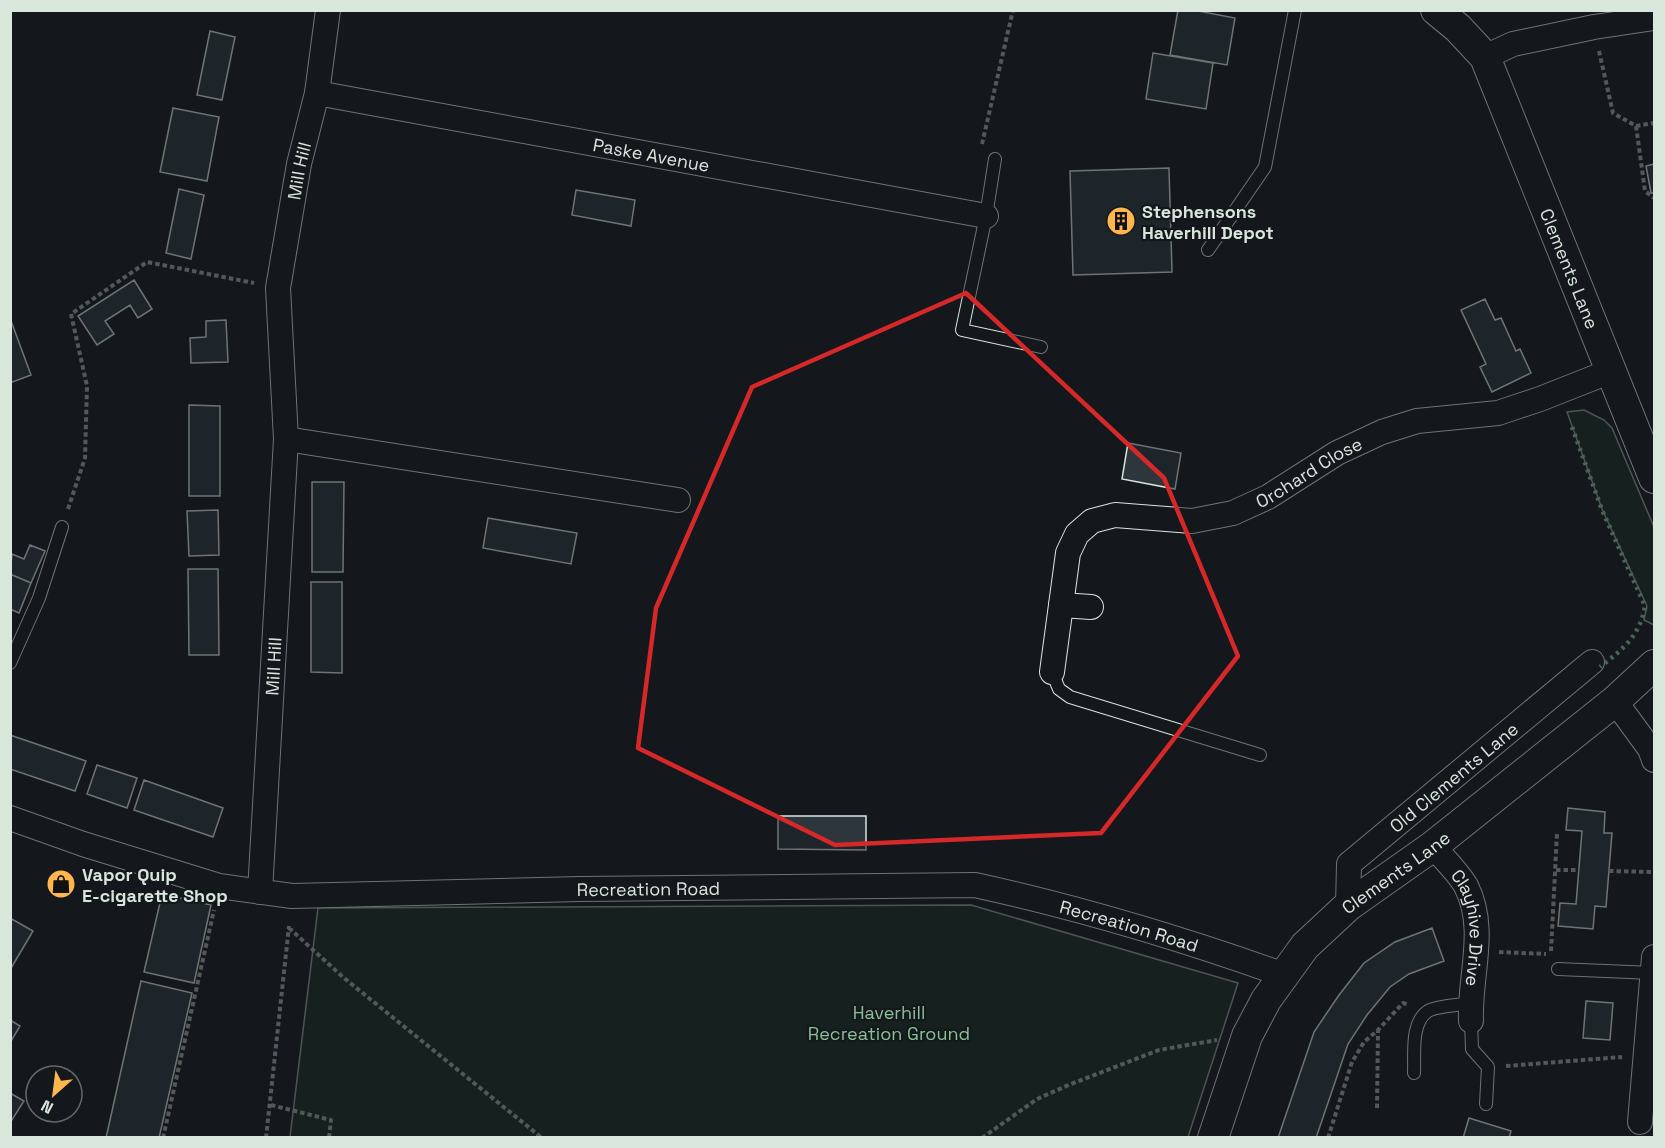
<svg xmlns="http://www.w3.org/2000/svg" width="1665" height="1148" font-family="'Space Grotesk',sans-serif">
<rect width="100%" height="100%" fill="#14181c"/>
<!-- green -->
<path fill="#1a2d24" stroke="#939e99" stroke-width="1.5" d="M 1584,410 L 1604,420 L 1612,428 L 1654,527 L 1654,625 L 1644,620 L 1647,606 L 1602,509 L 1567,412 Z
M 971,905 L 1238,983 L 1188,1137 L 290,1137 L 318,908 Z"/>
<!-- building -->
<path fill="#2c363c" stroke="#d8e6dc" stroke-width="1.5" d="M 1178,10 L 1193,10 L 1235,18 L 1227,65 L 1170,55 Z
M 210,31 L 235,37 L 222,100 L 197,95 Z
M 1153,53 L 1213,63 L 1206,109 L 1146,99 Z
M 173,108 L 219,117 L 207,181 L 160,172 Z
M 1654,164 L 1654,193 L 1651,193 L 1646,166 Z
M 1169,168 L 1172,272 L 1073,275 L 1070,171 Z
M 179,189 L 204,195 L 191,259 L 166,253 Z
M 576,190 L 635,200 L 631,226 L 572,215 Z
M 134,280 L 152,309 L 138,318 L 130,305 L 105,321 L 114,334 L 97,345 L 78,316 Z
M 1485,299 L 1495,320 L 1501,318 L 1516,351 L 1520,349 L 1531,373 L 1492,392 L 1480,367 L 1486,364 L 1461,310 Z
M 10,318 L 31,375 L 10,383 Z
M 226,320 L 228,362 L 191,363 L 190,338 L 206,337 L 206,321 Z
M 189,405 L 220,406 L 220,496 L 189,496 Z
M 1128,443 L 1181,453 L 1175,489 L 1122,479 Z
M 312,482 L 344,482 L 343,572 L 312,572 Z
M 218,510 L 219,555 L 189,556 L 187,511 Z
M 488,518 L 577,533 L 571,564 L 483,548 Z
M 30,545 L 45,551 L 31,583 L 10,574 L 12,554 L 24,559 Z
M 188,569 L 218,569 L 219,655 L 189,655 Z
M 10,574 L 31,583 L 19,613 L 10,609 Z
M 311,582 L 342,582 L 342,673 L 311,672 Z
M 10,735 L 86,761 L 75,791 L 10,769 Z
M 97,765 L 137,778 L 127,808 L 87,794 Z
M 144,780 L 223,808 L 213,837 L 134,810 Z
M 1568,808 L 1605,812 L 1604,833 L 1612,833 L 1606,907 L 1595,906 L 1593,929 L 1558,926 L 1560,903 L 1576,904 L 1582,831 L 1566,830 Z
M 778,816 L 866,816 L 866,850 L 778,849 Z
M 162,894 L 211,905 L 194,983 L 144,972 Z
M 10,918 L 33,931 L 10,970 Z
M 1432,928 L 1444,961 L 1409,974 L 1390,987 L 1367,1015 L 1348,1044 L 1316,1138 L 1278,1138 L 1314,1032 L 1339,995 L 1364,963 L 1395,942 Z
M 141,981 L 192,993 L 159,1138 L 106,1138 Z
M 1586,1001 L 1613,1003 L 1610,1040 L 1583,1038 Z
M 10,1020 L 20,1026 L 10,1043 Z
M 10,1093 L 24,1101 L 10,1123 Z
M 1469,1118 L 1511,1131 L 1509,1138 L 1463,1138 Z"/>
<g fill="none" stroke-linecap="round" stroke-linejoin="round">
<!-- service casing -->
<g stroke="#d8e6dc" stroke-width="14">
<path id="service" d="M 995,159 L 986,216 L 962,330 L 1041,347
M 1208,250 L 1265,167 L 1295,10
M 10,663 L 39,598 L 62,527
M 1052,672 L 1059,689 L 1070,697 L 1260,755
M 1558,969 L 1653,973
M 1471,1021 L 1472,1049 L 1488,1067 L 1486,1104
M 1414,1073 C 1415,1055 1410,1023 1428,1011 C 1436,1006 1460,1005 1470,1003"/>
</g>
<!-- minor casing -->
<g stroke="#d8e6dc" stroke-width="26">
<g id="minor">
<path d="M 1485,57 L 1513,44 L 1594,27 L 1654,18"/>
<path id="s1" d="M 317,93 L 986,216"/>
<path d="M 286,439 L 678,500"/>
<path d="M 1061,605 L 1091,607"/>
<path id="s2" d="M 1052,672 L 1068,553 L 1077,534 L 1092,521 L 1115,515 L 1192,521 L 1233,513 L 1268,497 L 1337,453 L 1382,432 L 1417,421 L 1498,413 L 1540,399 L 1611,371"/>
<path d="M 1615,701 L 1650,749 L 1654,760"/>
<path id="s3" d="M 10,818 L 83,844 L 219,886 L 292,896 L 580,889 L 975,885 C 1080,908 1183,939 1284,975"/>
<path id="s4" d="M 1433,846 C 1443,858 1458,872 1466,886 C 1488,929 1469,976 1471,1021"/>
<path id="s5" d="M 260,892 L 286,439 L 278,288 L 299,164 L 317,93 L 328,10"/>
<path id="s6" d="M 1348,906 L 1349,864 L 1592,662"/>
<path d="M 1640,1122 L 1654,957"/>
</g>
</g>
<!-- tertiary casing -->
<g stroke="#d8e6dc" stroke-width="32">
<g id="tertiary">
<path id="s7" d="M 1436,10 L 1458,28 L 1485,57 L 1654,478"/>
<path id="s8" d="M 1213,1138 L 1247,1036 L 1266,1000 L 1305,946 L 1348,906 L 1433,846 L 1615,701 L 1654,665"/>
</g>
</g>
<!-- path -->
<path stroke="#9da8a2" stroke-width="4" stroke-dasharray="4.5 3" stroke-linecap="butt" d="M 1599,51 L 1613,113 L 1636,126 L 1645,191 L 1654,198
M 1636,126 L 1654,123
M 982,144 L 1013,10
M 68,509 L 85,458 L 87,386 L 71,314 L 147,262 L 254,283
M 1556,870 L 1579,870
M 1609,871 L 1654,872
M 289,928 L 344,978 L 542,1138
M 1551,951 L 1557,833
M 1499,952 L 1546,954
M 1506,1066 L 1622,1057
M 271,1105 L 331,1120 L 329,1138
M 1377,1108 L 1378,1031
M 163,1138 L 214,910
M 266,1138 L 289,926
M 982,1138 L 1037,1099 L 1071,1084 L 1159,1050 L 1217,1040
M 1328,1138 L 1352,1062 L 1364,1042 L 1378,1030 L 1403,1003 L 1409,1005"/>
<!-- service -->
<use href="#service" stroke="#14181c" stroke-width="12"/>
<!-- minor -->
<use href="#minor" stroke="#14181c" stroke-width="24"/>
<!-- tertiary -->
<use href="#tertiary" stroke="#14181c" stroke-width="30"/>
<!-- hedge -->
<path stroke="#8ac095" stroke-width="4.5" stroke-dasharray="3 4.5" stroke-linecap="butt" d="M 1572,427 L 1602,510 L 1645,606 C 1640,636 1623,649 1600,667"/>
</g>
<!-- marked area -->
<path d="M0 0H1665V1148H0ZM 966,293 L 1164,478 L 1238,656 L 1101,833 L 835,845 L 638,748 L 656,608 L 752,387 Z" fill="#14181c" fill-opacity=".55" fill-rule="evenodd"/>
<path fill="none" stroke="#d62828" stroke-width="4.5" stroke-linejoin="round" d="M 966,293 L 1164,478 L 1238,656 L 1101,833 L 835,845 L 638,748 L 656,608 L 752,387 Z"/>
<!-- icons -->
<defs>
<g id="building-disc" transform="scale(1.5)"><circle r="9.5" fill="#ffb74d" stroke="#14181c"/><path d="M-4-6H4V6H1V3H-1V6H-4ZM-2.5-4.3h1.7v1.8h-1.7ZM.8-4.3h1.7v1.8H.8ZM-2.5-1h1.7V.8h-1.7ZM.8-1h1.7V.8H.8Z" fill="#111"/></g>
<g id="shop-disc" transform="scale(1.5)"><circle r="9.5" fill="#ffb74d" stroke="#14181c"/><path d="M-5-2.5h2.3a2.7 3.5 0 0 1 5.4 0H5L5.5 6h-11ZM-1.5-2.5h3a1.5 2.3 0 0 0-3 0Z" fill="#111"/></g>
</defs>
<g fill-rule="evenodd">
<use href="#building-disc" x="1121" y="221"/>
<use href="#shop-disc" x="61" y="884"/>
</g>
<g text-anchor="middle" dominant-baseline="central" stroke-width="4.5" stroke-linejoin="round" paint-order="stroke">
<!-- street labels -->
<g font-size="18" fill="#d8e6dc" stroke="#14181c">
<text stroke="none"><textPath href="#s1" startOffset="340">Paske Avenue</textPath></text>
<text stroke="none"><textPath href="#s5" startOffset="724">Mill Hill</textPath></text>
<text stroke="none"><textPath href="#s7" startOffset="296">Clements Lane</textPath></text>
<text stroke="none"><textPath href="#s2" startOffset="390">Orchard Close</textPath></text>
<text stroke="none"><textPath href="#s5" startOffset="226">Mill Hill</textPath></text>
<text stroke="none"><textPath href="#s6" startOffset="178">Old Clements Lane</textPath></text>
<text stroke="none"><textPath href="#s8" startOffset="332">Clements Lane</textPath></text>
<text stroke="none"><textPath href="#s3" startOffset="650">Recreation Road</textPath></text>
<text stroke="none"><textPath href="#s3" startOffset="1136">Recreation Road</textPath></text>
<text stroke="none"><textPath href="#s4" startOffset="94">Clayhive Drive</textPath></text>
</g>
<!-- poi labels -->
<g font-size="18" font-weight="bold" fill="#d8e6dc" stroke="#14181c" text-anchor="start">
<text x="1142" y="211">Stephensons<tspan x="1142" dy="21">Haverhill Depot</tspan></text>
<text x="82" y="874">Vapor Quip<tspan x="82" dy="21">E-cigarette Shop</tspan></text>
</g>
<!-- park labels -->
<g font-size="18" fill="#8ac095" stroke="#14181c">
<text x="889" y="1012">Haverhill<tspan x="889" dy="21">Recreation Ground</tspan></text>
</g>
</g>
<!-- border -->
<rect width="1665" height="1148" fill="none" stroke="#d8e6dc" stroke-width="24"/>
<!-- north arrow -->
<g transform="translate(54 1094) rotate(208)"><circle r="28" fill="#14181c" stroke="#626a69" stroke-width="1.5"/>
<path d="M0-4.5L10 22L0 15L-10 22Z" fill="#ffb74d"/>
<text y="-9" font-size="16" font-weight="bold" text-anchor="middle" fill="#d8e6dc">N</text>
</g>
</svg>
